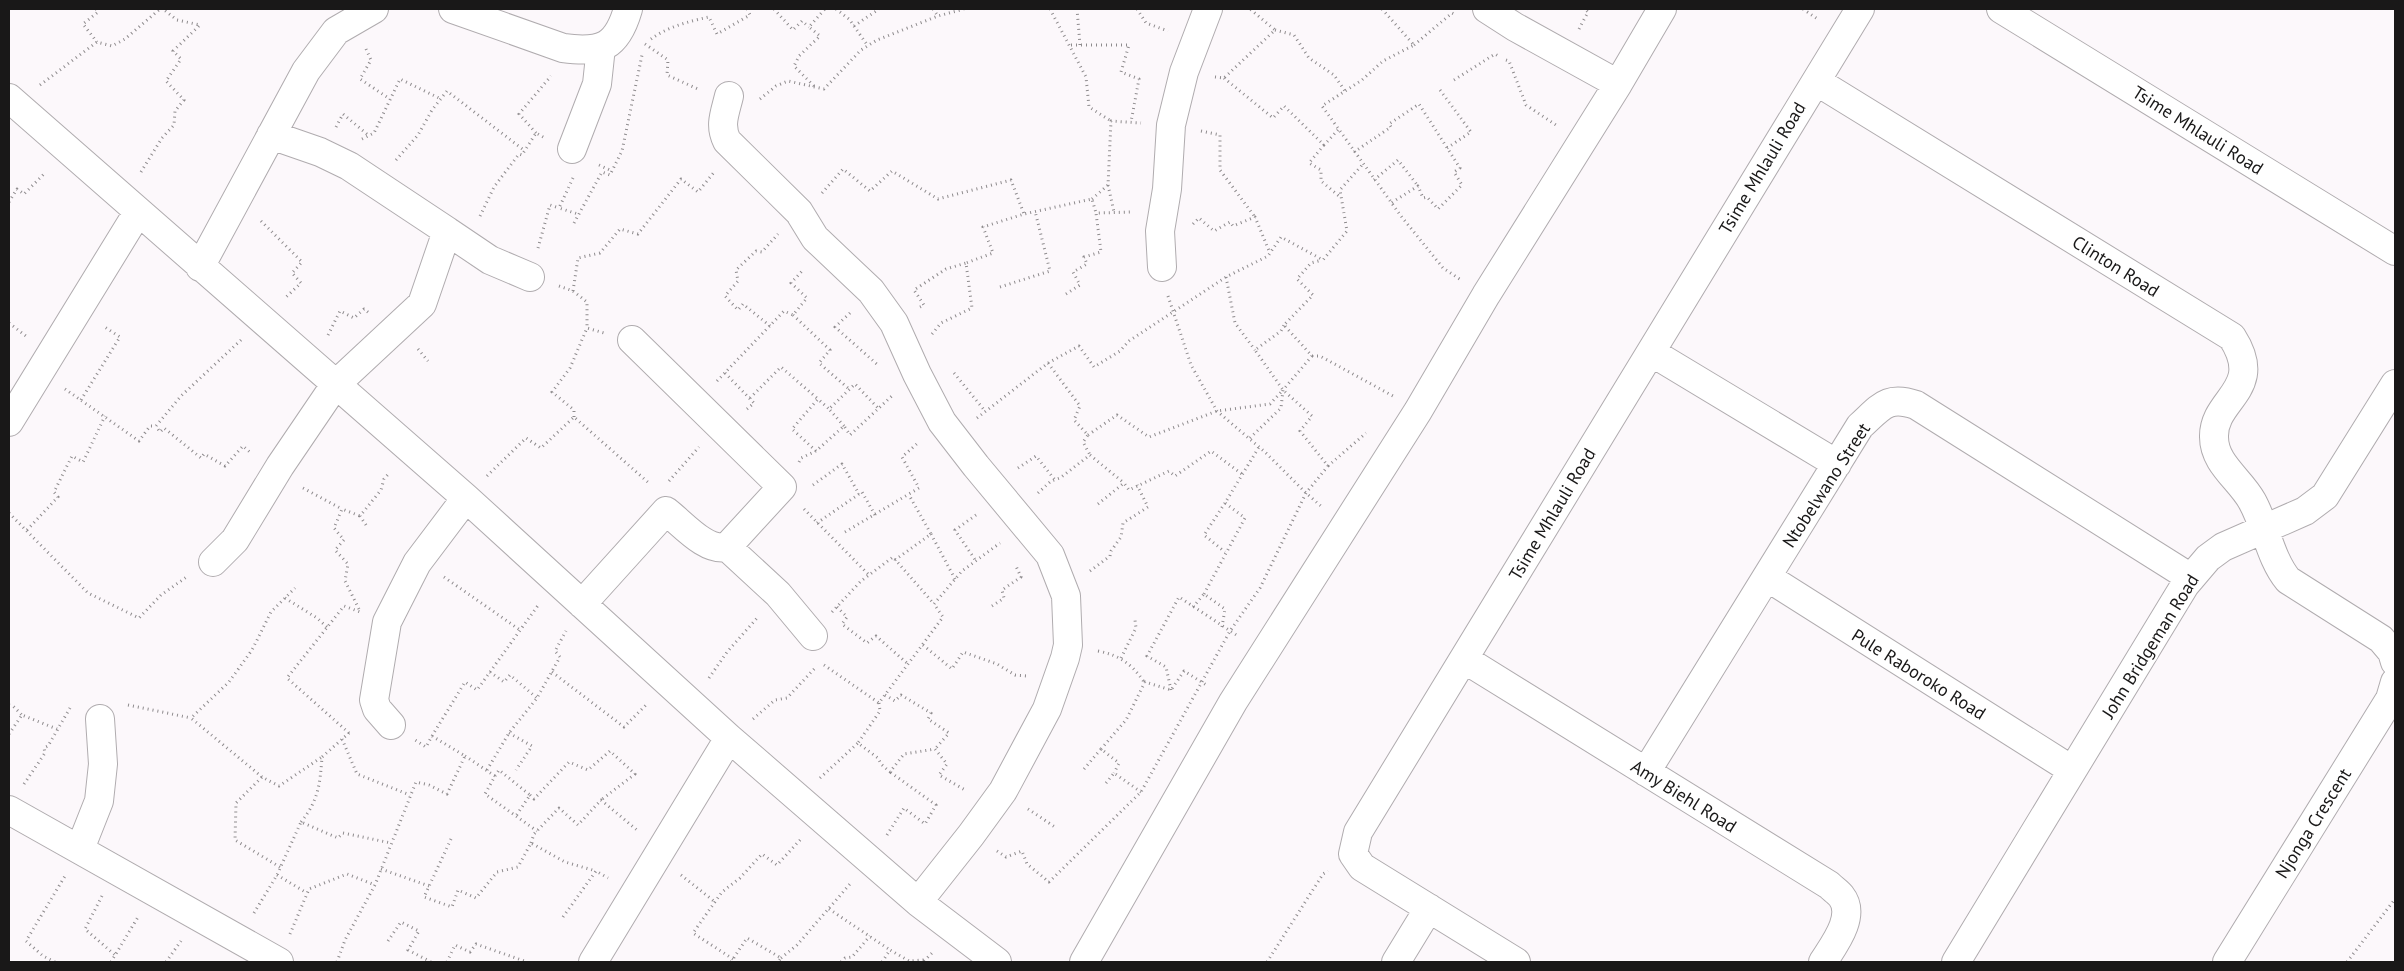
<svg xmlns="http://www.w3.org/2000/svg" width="2404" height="971" font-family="'PT Sans',sans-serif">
<rect width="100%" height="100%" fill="#fcf8fb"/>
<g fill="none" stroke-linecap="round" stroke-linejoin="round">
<!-- minor casing -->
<g stroke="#b0acaf" stroke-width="30">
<path id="minor" d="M 453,9 L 563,48 C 602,53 617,47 628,9
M 1487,9 L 1515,27 L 1618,84
M 2001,9 L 2395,251
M 1816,81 L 2232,337 C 2266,390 2213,398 2214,437 C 2214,464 2240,479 2252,501 C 2266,526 2270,558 2288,580 L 2381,639 L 2392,652 L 2395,662
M 729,96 C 725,113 719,125 727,141 L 799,212 L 815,238 L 871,291 L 894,323 L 917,374 L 942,422 L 976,466 L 1050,555 L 1066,596 L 1068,645 L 1065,658 L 1047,709 L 1003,791 L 971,835 L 918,902
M 9,98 L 466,498 L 729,738 L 918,902 L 997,962
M 271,135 L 320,152 L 349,166 L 447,231
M 572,149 L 597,84 L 601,47
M 200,267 L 306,71 L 336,31 L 374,9
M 1162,267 L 1160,231 L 1167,189 L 1171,125 L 1184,72 L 1208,9
M 1651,352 L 1837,464
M 9,422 L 138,212
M 727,547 L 778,594 L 813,636
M 213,562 L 235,540 L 280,466 L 335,385 L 422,304 L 447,231 L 490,260 L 530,277
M 1767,577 L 2072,770
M 582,604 L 666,511 C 683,524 706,552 727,547 L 782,487 L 632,340
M 1464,659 L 1829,885 C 1833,889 1838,892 1841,896 C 1857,916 1833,946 1823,962
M 391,725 L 377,709 L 374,700 L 387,622 L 417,563 L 466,498
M 1646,772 L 1860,426 C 1881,407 1887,395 1916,405 L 2191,578
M 9,810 L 279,962
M 80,849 L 99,801 L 103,764 L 100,719
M 593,962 L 729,738
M 1084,962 L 1233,702 L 1418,411 L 1486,295 L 1618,84 L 1662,9
M 1396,962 L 1429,908
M 1516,962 L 1362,867 L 1353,854 L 1358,832 L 1860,9
M 1956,962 L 2185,585 L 2208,558 L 2223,547 L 2305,511 L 2325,496 L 2395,384
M 2227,962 L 2390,699 L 2395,682"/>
</g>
<!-- path -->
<path stroke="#8e8b8d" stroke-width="3" stroke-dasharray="1 4" stroke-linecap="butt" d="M 96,9 L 98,12 L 83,24 L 97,42
M 774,9 L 793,30 L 802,21 L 809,27
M 836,9 L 849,19 L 868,46
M 933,9 L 938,16
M 1050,9 L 1086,77 L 1089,107 L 1111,121
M 1077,9 L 1080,45
M 1137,9 L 1146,23 L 1168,31
M 1382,9 L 1414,45 L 1383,61 L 1362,80 L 1322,106 L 1401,216 L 1443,268 L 1461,280
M 1803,9 L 1819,20
M 854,26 L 879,9
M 1579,29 L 1588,12 L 1585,9
M 1275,30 L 1294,35 L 1309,58 L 1334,75 L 1345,91
M 651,39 C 667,27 690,21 709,17 L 717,34 L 750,15 L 747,9
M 645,44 L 668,60 L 667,75 L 700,90
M 1071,45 L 1129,45 L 1121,72 L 1139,79 L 1131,122
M 1414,45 L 1452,13 L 1456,15
M 366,49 L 371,60 L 360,79 L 390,99
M 1506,60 L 1509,61 L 1526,105 L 1556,125
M 1215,77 L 1224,78 L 1275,30 L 1250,9
M 1224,78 L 1273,118 L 1284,106 L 1324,145 L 1338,130
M 1454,80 L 1495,54 L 1500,57
M 40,85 L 97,42 L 112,46 L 125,39 L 160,9
M 814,86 L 794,66 L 799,56 L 820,36 L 809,27 L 825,9
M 1440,90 L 1471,132 L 1447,148
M 760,99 L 776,86 L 788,81 L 824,89 L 861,50 L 877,40 L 938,16 L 964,9
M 336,127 L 343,114 L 368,135
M 1201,131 L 1220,135 L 1220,170 L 1255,217
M 536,133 L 519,114 L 551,76
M 362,139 L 374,133 L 400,79 L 441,99
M 1324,145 L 1309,163 L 1321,170 L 1321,181 L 1340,197
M 1354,152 L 1391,127 L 1389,124 L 1419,104 L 1460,168 L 1454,172 L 1462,185 L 1438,209 L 1427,197 L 1423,198 L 1418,186 L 1391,203
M 396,160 L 418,135 L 432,110 L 447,91 L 525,151
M 599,165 L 612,171
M 141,172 L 162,138 L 174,125 L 175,111 L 184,100 L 166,81 L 181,59 L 173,51 L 200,25 L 177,20 L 163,9
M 573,178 L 559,208 L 578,214
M 1374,180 L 1398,160 L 1418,186
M 1108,185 L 1114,212
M 822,193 L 843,169 L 870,191 L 892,171 L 938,199 L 1011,180 L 1024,214
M 1092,199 L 1108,185 L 1111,121 L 1141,123
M 9,202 L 17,189 L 24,194 L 46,172
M 480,216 L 494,187 L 519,154 L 522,155 L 536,133 L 545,138
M 261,221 L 302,262 L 292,273 L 301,283 L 285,298
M 574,223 L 602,172 L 610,175 L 622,151 L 642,55
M 1193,224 L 1199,218 L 1214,231 L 1230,222 L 1233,226 L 1255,217 L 1270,253
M 538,248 L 550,205 L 559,208
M 1226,277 L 1235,323 L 1255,350
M 559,286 L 573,291 L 587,302 L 587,328
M 1000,287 L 1050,271 L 1035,211
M 573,291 L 578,258 L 600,253 L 620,229 L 638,234 L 681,179 L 698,192 L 715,171
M 1066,294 L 1080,285 L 1073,272 L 1087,264 L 1084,257 L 1101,252 L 1096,213 L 1133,212
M 1168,296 L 1191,365 L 1217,411 L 1265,452 L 1306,493 L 1322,507
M 920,307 L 924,305 L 914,290 L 946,269 L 966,263
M 850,313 L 835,327 L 879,366
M 793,315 L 830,350 L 819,363 L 849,389
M 9,323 L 26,336
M 770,326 L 743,304 L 738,310 L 725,296 L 738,281 L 736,270 L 756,251 L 762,252 L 778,234
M 932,334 L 941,323 L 972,308 L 966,263 L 993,253 L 983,227 L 1024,214 L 1092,199 L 1096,213
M 328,335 L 340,311 L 354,318 L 364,309 L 369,313
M 241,340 L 181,396 L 156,426 L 160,432 L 164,428 L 201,458 L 204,454 L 225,466 L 243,446 L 252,454
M 418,349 L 428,361
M 1312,356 L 1320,356 L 1393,396
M 1048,363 L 1079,346 L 1094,367 L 1120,351 L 1129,341 L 1226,277 L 1268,256 L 1281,237 L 1323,260 L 1347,231 L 1340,190 L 1363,164
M 725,373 L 754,403 L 747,409
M 954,373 L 985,411
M 717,381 L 784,311 L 793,315 L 807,298 L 791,283 L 804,269
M 65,389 L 139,441 L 150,426 L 156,426
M 750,398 L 781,367 L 818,399
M 81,400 L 120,337 L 103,326
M 574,417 L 574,410 L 552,392 L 570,368 L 587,328 L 604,333
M 977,418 L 1048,363 L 1080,406 L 1074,420 L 1088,435 L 1083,442 L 1090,455
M 844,426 L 829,409 L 855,384 L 878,408
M 1088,435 L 1117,415 L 1149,437 L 1217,411 L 1270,404 L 1283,390
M 1250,438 L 1281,408 L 1283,390 L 1312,356 L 1284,325 L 1313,295 L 1297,279 L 1311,263 L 1322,260
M 816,451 L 792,429 L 818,399 L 829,409
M 799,462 L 801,458 L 816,451 L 844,426 L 850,435 L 894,394
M 1328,466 L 1366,433
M 1018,468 L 1036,456 L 1055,480
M 487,476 L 526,438 L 541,448 L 574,417 L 650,484
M 669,481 L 699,447
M 813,485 L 842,464 L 859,494
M 303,488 L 342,509
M 1038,493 L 1051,481 L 1060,478 L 1090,455 L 1124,483
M 1225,503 L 1204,535 L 1225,552
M 1098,504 L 1124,483 L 1129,490 L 1169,471 L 1175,476 L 1211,451 L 1242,474
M 804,509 L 869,575
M 9,513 L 88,593 L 139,618 L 161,595 L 188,576
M 976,515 L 955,530 L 976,561
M 817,523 L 862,492 L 875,515
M 366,525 L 360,516 L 381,490 L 384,479 L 390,472
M 27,530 L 58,497 L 54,492 L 72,456 L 83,462 L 105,416
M 845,532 L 919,488 L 902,457 L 919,442
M 931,534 L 955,579
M 895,560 L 931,534 L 909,495
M 1090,571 L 1110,556 L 1111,551 L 1121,537 L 1123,523 L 1148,507 L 1137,485
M 444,577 L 520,630
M 1204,594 L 1245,518 L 1225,503 L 1259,447
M 285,598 L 317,618 L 327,627
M 992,606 L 1004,598 L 1002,590 L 1021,577 L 1015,564
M 837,607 L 847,617 L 842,624 L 867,643 L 876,636 L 908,664
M 1193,607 L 1204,594 L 1225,609 L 1222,627
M 359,609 L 345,581 L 348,564 L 335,550 L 344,540 L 334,528 L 342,509 L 360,516
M 832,612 L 861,581 L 893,557 L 934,604
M 923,645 L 952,669 L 963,652 L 997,664 L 1015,675 L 1027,676
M 1098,651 C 1119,655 1132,664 1144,682
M 1121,658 L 1136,628 L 1135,620
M 824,665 L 879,703 L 943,617 L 934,604 L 962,571 L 1000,543
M 490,672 L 504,682 L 510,675 L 537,698
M 552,672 L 624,727 L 646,705
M 709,678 L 727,652 L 758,617
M 1171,690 L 1166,667 L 1147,656 L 1179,597 L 1238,636
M 885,695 L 895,701 L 901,695 L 931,713 L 928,719 L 949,733 L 935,749
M 879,703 L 880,711 L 858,743 L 878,758 L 881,764 L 890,772 L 904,754 L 935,749 L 947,764 L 939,775 L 965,790
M 9,705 L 13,706 L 22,715
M 128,705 L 191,718
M 753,719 L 775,700 L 787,698 L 816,667
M 349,733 L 287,678 L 344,606 L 360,612
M 509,733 L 532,746 L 516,770
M 9,734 L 22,715 L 57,729
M 432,736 L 465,682 L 477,690 L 539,604
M 342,739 L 357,774 L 410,795
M 1101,749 L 1126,720 L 1145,682 L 1171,690 L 1184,671 L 1208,686
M 465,756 L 495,776 L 485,794 L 537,831
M 1084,769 L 1101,749 L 1119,763 L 1114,773
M 487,770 L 509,733 L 537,698 L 560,657 L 555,651 L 566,631
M 495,776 L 499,770 L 530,795 L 516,816
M 262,777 L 191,718 L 229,682 L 252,650 L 271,612 L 295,588
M 820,778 L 858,743
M 1106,783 L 1114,773 L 1141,792
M 24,784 L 45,753 L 44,748 L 48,746 L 70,708
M 530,795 L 534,799 L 569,762 L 588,770 L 610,751 L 635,774 L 601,800
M 1028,809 L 1055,827
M 301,822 C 319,800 320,783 322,757 L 349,733
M 887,835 L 904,808 L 925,824 L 936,805 L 890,772
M 451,839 L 424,897 L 452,907 L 458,890 L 476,898 L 497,872 L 518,867 L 531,843 L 565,862 L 596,871
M 531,843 L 534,834 L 559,808 L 578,825 L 601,800 L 637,830
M 997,851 L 1006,857 L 1022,851 L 1027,864 L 1049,882 L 1141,792 L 1230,631 L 1260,588 L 1306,493 L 1328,466 L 1300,431 L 1312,416 L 1283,390 L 1255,350 L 1281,331 L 1284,325
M 280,867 L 235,840 L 236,803 L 262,777 L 279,786 L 322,757
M 381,869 L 429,886
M 277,875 L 307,893
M 681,875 L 715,902
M 102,896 L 85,929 L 115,955
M 829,909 L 890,950
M 254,913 L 277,875 L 301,822 L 338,838 L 343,833 L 391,843
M 563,917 L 596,871 L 608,878
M 290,934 L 309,889 L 347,874 L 375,885
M 388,941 L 401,922 L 419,931 L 408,950 L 431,962
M 781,958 L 797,945 L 850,884
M 733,959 L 693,933 L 722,892 L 740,878 L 762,854 L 777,865 L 801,839
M 924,961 L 934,951
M 55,962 L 43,956 L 26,941 L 65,876
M 111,962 L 138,917
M 166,962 L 181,941
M 337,962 L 345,940 L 375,885 L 416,782 L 429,785 L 447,794 L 465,756 L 432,736 L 426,747 L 415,740
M 447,962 L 455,945 L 470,952 L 476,944 L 527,962
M 731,962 L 747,938 L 781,958 L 778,962
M 841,962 L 845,958 L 852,957 L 870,936
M 882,962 L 890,950 L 909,961 L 924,960
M 1267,962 L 1323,874 L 1328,871
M 2347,962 L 2395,899"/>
<!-- minor -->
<use href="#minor" stroke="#fff" stroke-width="28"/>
</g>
<g text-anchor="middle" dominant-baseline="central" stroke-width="4.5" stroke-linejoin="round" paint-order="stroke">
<!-- street labels -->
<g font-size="18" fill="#191818" stroke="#fff">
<text transform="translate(2198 130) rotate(32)">Tsime Mhlauli Road</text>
<text transform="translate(1762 168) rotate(-59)">Tsime Mhlauli Road</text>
<text transform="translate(2116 266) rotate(32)">Clinton Road</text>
<text transform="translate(1826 485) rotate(-57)">Ntobelwano Street</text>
<text transform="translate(1552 514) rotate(-59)">Tsime Mhlauli Road</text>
<text transform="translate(2150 646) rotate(-58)">John Bridgeman Road</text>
<text transform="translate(1919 674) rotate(32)">Pule Raboroko Road</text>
<text transform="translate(1684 796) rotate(32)">Amy Biehl Road</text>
<text transform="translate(2313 823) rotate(-58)">Njonga Crescent</text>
</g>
</g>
<!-- border -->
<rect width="2404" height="971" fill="none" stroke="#191818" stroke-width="20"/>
</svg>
